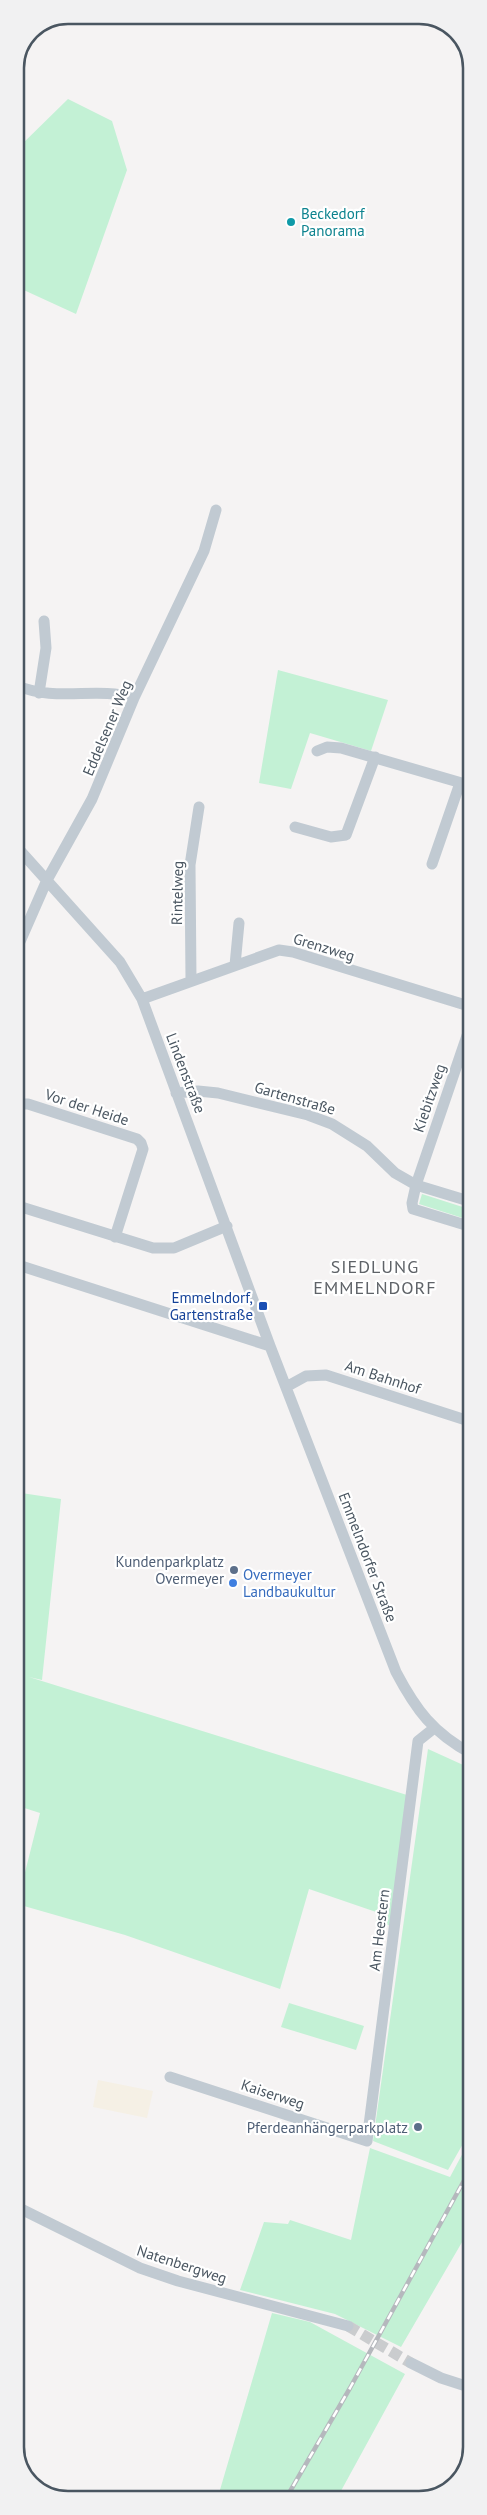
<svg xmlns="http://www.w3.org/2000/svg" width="487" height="2515" font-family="'PT Sans',sans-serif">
<rect width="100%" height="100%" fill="#f5f3f3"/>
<!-- green -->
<path fill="#c3f1d5" d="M 68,99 L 112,121 L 127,170 L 76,314 L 15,286 L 15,151 Z
M 278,670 L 388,700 L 371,751 L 310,733 L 291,789 L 259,783 Z
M 422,1194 L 472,1210 L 472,1221 L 419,1204 Z
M 15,1492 L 61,1499 L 42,1680 L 29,1677 L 407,1795 L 391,1926 L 376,1921 L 379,1913 L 309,1889 L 280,1989 L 125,1935 L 17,1904 L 40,1813 L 15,1805 Z
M 428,1749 L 472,1769 L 472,2128 L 448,2170 L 373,2141 Z
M 289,2003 L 364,2026 L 356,2050 L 281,2027 Z
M 472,2136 L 472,2225 L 401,2347 L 335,2314 L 240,2290 L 264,2222 L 288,2224 L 290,2220 L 351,2240 L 370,2148 L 450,2177 Z
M 272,2313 L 310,2322 L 405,2374 L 336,2500 L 231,2500 L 232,2495 L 225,2500 L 217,2500 Z"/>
<!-- sand -->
<path fill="#f5f0e5" d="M 98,2080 L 153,2091 L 147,2118 L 93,2107 Z"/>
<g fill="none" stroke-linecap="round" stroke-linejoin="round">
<!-- minor-tunnel -->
<path stroke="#caccce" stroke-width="11" stroke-dasharray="11 5.5" stroke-linecap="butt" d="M 348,2326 L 411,2363"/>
<!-- minor -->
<path stroke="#c1cad2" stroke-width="11" d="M 15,685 C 58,703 94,686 134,698
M 39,693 L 46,648 L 44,621
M 317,751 L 327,747 L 341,748 L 472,786
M 295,827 L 331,837 L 346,835 L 375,757
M 15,845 L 120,962 L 142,999 L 270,1346 L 396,1672 C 416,1710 433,1733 472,1754
M 432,864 L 460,783
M 15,953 L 47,880 L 92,799 L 134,698 L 204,551 L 216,510
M 235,965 L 239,923
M 191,980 L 190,865 L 199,807
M 142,999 L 279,950 L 293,952 L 472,1007
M 472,1021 L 416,1185 L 412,1203 L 413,1209 L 472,1227
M 176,1093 L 198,1091 L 218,1093 L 308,1115 L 332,1124 L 367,1146 L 395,1173 L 416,1185 L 472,1202
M 15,1109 L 20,1104 L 28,1104 L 137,1139 L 141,1143 L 143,1149 L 115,1237
M 15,1205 L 153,1248 L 174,1248 L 227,1226
M 15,1264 L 270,1346
M 286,1387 L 306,1376 L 326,1375 L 472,1422
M 467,1420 L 472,1404
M 170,2077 L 367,2141 L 418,1741 L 433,1729
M 15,2206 L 140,2268 L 178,2281 L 348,2326
M 411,2363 L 441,2378 L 472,2388"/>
<!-- rail casing -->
<g stroke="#b5b8bd" stroke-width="4.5">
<path id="rail" d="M 285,2500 L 350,2388 L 472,2166"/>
</g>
<!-- rail -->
<use href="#rail" stroke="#fff" stroke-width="2.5" stroke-dasharray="8" stroke-linecap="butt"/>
</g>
<!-- markers -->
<circle fill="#0f9aa8" stroke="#fff" stroke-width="2" cx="291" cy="222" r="5"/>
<rect fill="#1a4fb4" stroke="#fff" stroke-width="2" x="258" y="1301" width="10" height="10" rx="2.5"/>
<g fill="#5c6f8a" stroke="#fff" stroke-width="2">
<circle cx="234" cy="1570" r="5"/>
<circle cx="418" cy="2127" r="5"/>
</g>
<circle fill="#3f7fe0" stroke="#fff" stroke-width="2" cx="233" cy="1583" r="5"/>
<g text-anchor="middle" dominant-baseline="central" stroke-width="4.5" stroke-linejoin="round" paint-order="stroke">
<!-- culture labels -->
<g font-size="15" fill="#0d838f" stroke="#fff" text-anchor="start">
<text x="301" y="213">Beckedorf<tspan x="301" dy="17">Panorama</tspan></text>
</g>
<!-- street labels -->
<g font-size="15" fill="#4a5661" stroke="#fff">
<text transform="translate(107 728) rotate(-67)">Eddelsener Weg</text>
<text transform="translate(177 893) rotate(-89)">Rintelweg</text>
<text transform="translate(324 947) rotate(17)">Grenzweg</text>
<text transform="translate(186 1073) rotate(69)">Lindenstraße</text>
<text transform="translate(295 1098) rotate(16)">Gartenstraße</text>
<text transform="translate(429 1098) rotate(-71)">Kiebitzweg</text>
<text transform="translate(87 1107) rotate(18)">Vor der Heide</text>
<text transform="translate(383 1377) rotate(18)">Am Bahnhof</text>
<text transform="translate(368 1557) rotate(69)">Emmelndorfer Straße</text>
<text transform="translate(379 1930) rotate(-83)">Am Heestern</text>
<text transform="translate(273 2094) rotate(18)">Kaiserweg</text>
<text transform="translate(182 2264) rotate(18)">Natenbergweg</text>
</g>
<!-- transit labels -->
<g font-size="15" fill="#164399" stroke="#fff" text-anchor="end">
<text x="253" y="1297">Emmelndorf,<tspan x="253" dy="17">Gartenstraße</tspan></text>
</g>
<!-- service labels -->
<g font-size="15" fill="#4e5e75" stroke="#fff" text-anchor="end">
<text x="224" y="1561">Kundenparkplatz<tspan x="224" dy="17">Overmeyer</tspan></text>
<text x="408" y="2127">Pferdeanhängerparkplatz</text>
</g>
<!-- shop labels -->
<g font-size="15" fill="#366cbe" stroke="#fff" text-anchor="start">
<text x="243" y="1574">Overmeyer<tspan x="243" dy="17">Landbaukultur</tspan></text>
</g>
<!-- quarter labels -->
<g font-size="18" letter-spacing="1" fill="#5f6368" stroke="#fff">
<text x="375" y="1266">SIEDLUNG<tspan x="375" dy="21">EMMELNDORF</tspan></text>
</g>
</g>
<!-- crop -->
<path d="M0 0H487V2515H0ZM68 24H419A44 44 0 0 1 463 68V2447A44 44 0 0 1 419 2491H68A44 44 0 0 1 24 2447V68A44 44 0 0 1 68 24Z" fill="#f1f1f2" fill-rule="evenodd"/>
<path fill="none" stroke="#4a5661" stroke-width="2.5" d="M68 24H419A44 44 0 0 1 463 68V2447A44 44 0 0 1 419 2491H68A44 44 0 0 1 24 2447V68A44 44 0 0 1 68 24Z"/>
</svg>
